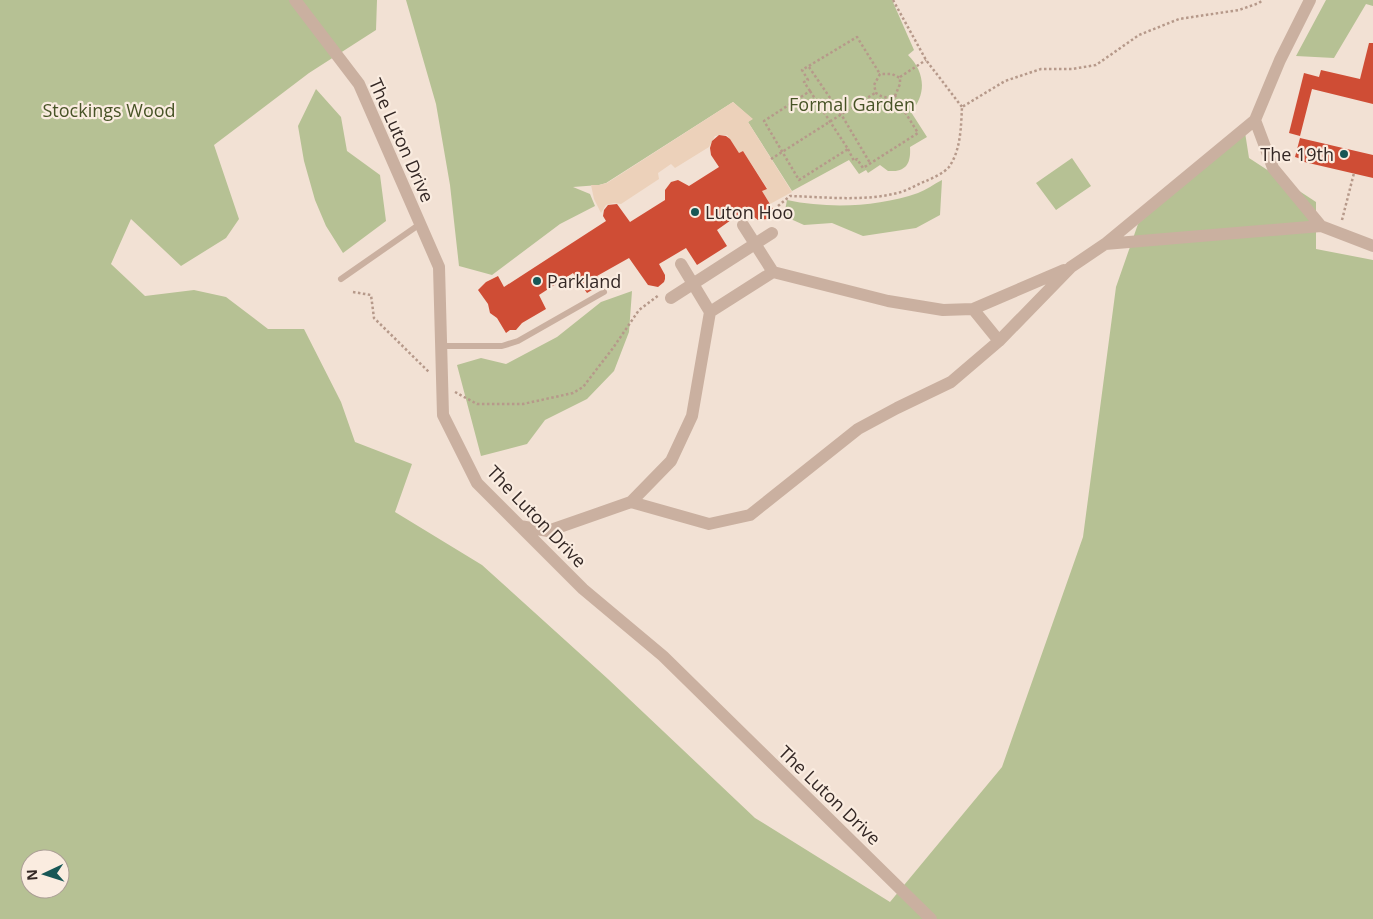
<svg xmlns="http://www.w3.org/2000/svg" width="1373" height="919" font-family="'Open Sans',sans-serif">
<rect width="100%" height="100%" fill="#f2e1d4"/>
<!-- green -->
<path fill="#b6c194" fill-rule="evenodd" d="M 0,0 L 377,0 L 376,30 L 309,73 L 214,145 L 239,219 L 226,238 L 181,266 L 131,219 L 111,264 L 145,296 L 194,290 L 226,297 L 268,329 L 304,329 L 341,402 L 355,442 L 412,464 L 395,512 L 482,565 L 608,679 L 755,818 L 890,902 L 1002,767 L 1083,537 L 1116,287 L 1138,224 L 1244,126 L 1249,158 L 1316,202 L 1316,249 L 1373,260 L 1373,919 L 0,919 ZM 30,859 L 60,859 L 60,889 L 30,889 Z
M 406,0 L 892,0 L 914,50 L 908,55 C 925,72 927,94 911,112 L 927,137 L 910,147 C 911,164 906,172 888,171 L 880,165 L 868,173 L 866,170 L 859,174 L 849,160 L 792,191 L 748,122 L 752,119 L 733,102 L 606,183 L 599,185 L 573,187 L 590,194 L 595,206 L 560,224 L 492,275 L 459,266 L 450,185 L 436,104 Z
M 1326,0 L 1373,0 L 1373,6 L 1366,4 L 1334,58 L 1296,56 Z
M 316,89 L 341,117 L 347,151 L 380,175 L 386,221 L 343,253 L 326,226 L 315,200 L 304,161 L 298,126 Z
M 1072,158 L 1091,186 L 1056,210 L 1036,183 Z
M 942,180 L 940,215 L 916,228 L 863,236 L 832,223 L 804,225 L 784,216 L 787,200 C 829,209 878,207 918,193 C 926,190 934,184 942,180 Z
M 632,291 L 629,332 L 614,371 L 587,399 L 545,420 L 527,444 L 481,456 L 457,365 L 481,358 L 506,364 L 557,337 L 601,302 Z"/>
<!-- plaza -->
<path fill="#ecd1ba" d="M 733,102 L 753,119 L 748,122 L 792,192 L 770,204 L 762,191 L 767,188 L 743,151 L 739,153 L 727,135 L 720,135 L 715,136 L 709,147 L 675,168 L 671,164 L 658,173 L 659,179 L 621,204 L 614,203 L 606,205 L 601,213 L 594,199 L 591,185 L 599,185 L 607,183 Z"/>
<!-- building -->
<path fill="#cf4d35" d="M 1369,43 L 1373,43 L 1373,104 L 1312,89 L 1300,136 L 1289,133 L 1304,73 L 1319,77 L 1321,70 L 1360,79 Z
M 719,135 L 726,136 L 730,139 L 739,153 L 743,151 L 767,189 L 762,191 L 773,209 L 772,214 L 768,219 L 758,220 L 754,217 L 748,208 L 717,230 L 727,246 L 697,265 L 686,248 L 659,264 L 665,275 L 665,279 L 664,282 L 658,287 L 648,285 L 629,258 L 597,276 L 602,284 L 587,293 L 573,273 L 539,295 L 546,309 L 522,323 L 516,330 L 510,330 L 506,333 L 497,318 L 490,313 L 488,304 L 478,290 L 486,282 L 498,276 L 504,287 L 606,221 L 603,216 L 604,210 L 608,205 L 617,204 L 630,222 L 665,200 L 665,190 L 671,182 L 678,180 L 689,186 L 719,167 L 711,155 L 710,148 L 712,141 Z
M 1300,138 L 1373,155 L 1373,178 L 1300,161 L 1301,159 L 1295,157 Z"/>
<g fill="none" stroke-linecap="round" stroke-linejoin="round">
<!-- path -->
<path stroke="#b6998a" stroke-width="2.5" stroke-dasharray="2.5 2.5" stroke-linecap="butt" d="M 893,0 L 926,60 L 962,107
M 809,67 L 841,114 L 870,163
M 900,77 L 926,60
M 810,91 L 848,149 L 799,180 L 764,121 Z
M 810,91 L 804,82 L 808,80 L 802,70 L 857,37 L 880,74
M 848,149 L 854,161 L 857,159 L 863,168 L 918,133 L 895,96 C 887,98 883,98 876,93 L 874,85 L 880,74 L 892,74 L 900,78 L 900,84 L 895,96
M 771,159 L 875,93
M 778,206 L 790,196 C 827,197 866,202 901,192 C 910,189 918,184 926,181 C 933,178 944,173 949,167 C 961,150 961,126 962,107 L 1005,81 L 1041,69 L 1072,69 L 1096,65 L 1139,35 L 1179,19 L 1239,10 L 1259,3 L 1263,0
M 1342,220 L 1354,173
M 353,292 L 371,295 L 374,318 L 429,372
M 455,392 L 477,404 L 523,404 L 573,393 L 583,387 L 613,348 L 639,310 L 659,295"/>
<!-- service -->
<path stroke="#cab0a0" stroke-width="6" d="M 341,279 L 420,224
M 441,346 L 502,346 L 518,341 L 604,292"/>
<!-- minor -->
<path stroke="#cab0a0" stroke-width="12" d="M 295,0 L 359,84 L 439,267 L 443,415 L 477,483 L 583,589 L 663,656 L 931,919
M 1310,0 L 1280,60 L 1255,120 L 1273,168 L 1321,226 L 1373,246
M 743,225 L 773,272 L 888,301 L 943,310 L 973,309 L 1064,270
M 1105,244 L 1255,120
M 671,298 L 772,233
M 973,309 L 999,341
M 710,312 L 773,272
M 631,502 L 671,461 L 692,416 L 710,312 L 681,264
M 520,526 L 548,531 L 631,502 L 709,524 L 750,515 L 858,429 L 897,408 L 951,382 L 999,341 L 1071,267 L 1105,244 L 1321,226"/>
</g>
<!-- markers -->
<g fill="#175756" stroke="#faece0" stroke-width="2">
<circle cx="1344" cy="154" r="5"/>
<circle cx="695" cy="212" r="5"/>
<circle cx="537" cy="281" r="5"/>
</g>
<g text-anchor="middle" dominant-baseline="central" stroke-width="4.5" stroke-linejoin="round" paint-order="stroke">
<!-- park labels -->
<g font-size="18" fill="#475326" stroke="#faece0">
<text x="852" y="104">Formal Garden</text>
<text x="109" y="110">Stockings Wood</text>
</g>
<!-- street labels -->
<g font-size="18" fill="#332724" stroke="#faece0">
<text transform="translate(402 140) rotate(66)">The Luton Drive</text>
<text transform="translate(537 516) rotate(46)">The Luton Drive</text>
<text transform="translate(830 795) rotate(44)">The Luton Drive</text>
</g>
<!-- poi labels -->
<g font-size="18" fill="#332724" stroke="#faece0" text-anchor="start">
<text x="1334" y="154" text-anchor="end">The 19th</text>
<text x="705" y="212">Luton Hoo</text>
<text x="547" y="281">Parkland</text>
</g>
</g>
<!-- north arrow -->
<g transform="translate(45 874) rotate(266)"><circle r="24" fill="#faece0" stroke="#aa9d95"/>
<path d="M0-4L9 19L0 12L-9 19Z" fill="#175756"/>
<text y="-8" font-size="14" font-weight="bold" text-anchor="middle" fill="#332724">N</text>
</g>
</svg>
